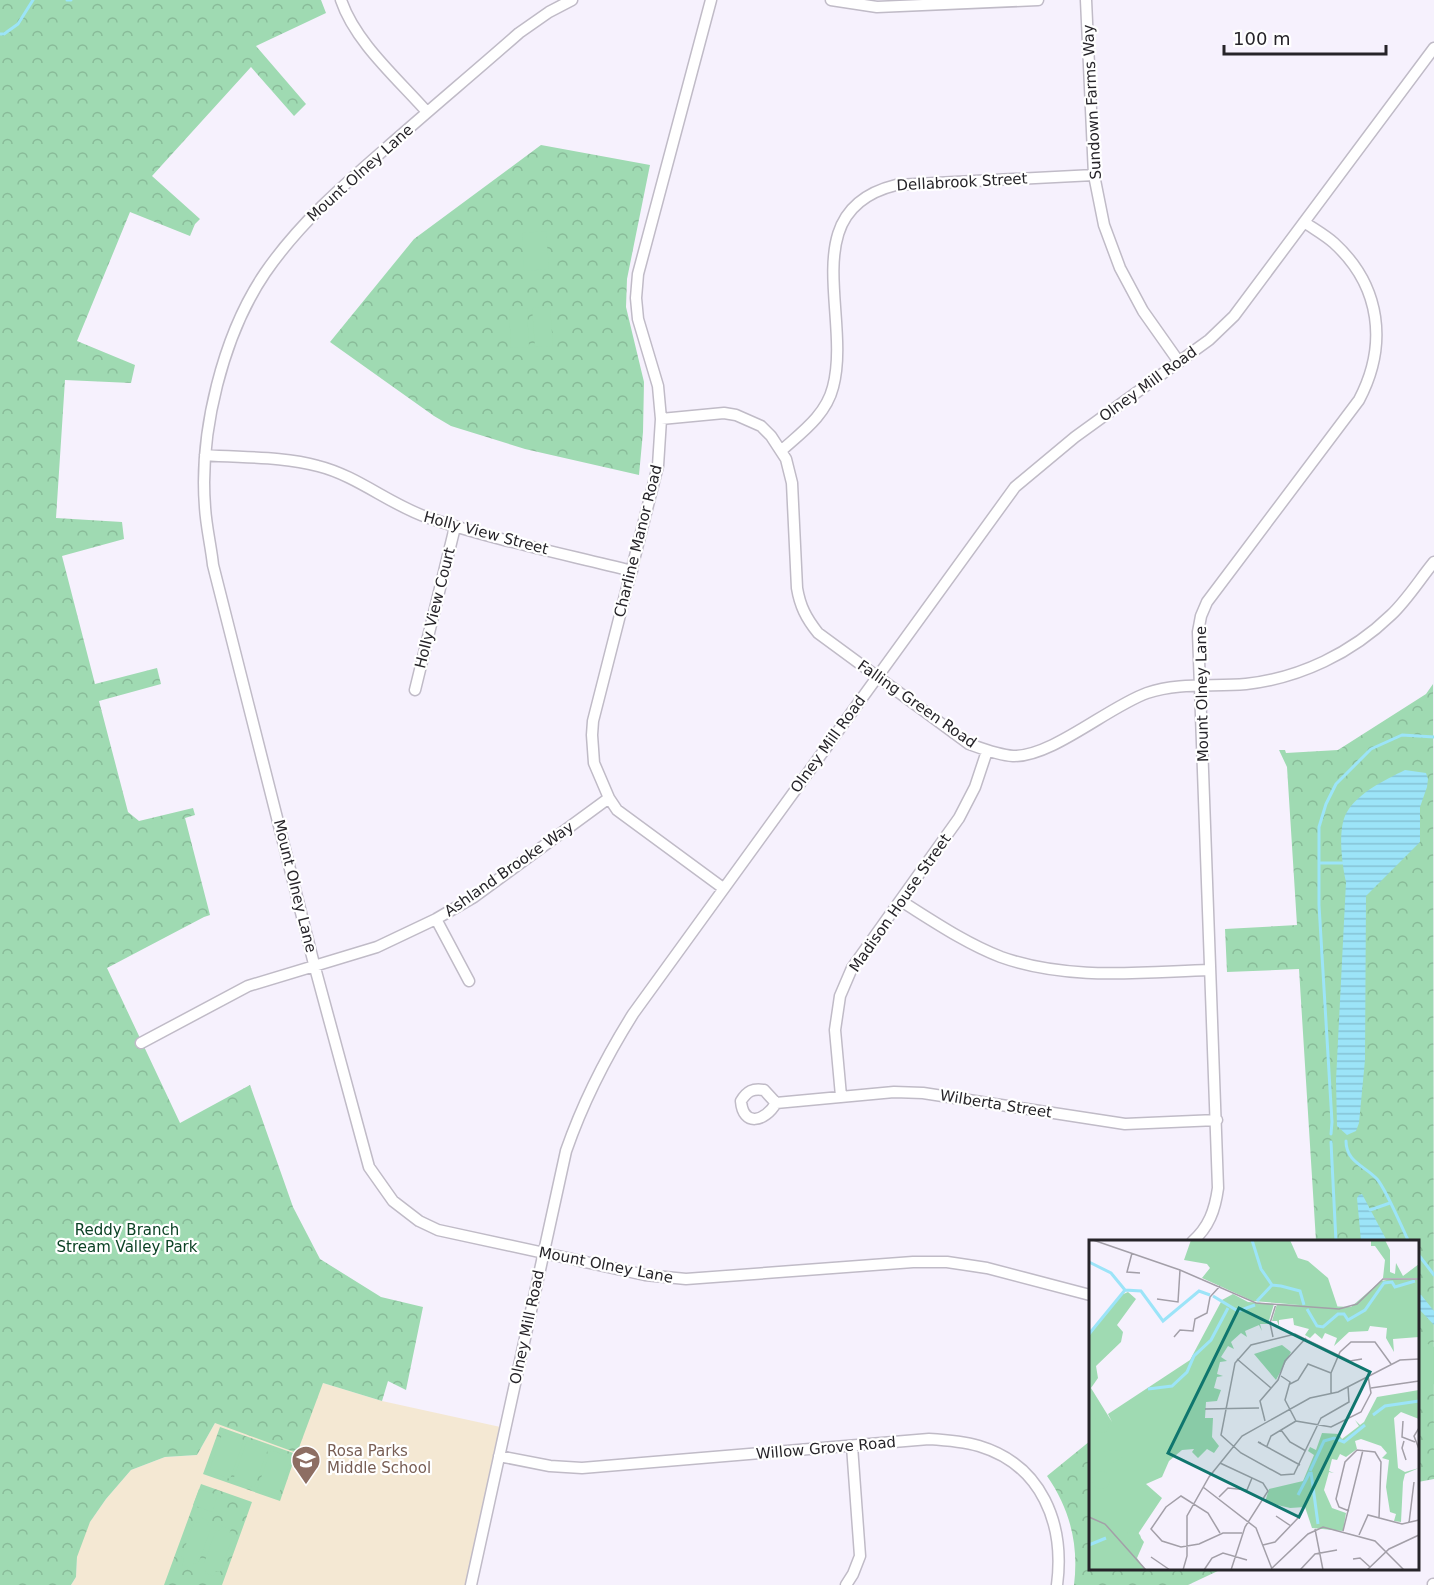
<svg xmlns="http://www.w3.org/2000/svg" width="1434" height="1585" font-family="'DejaVu Sans',sans-serif">
<defs>
<pattern id="forest-crowns" width="20" height="18" patternUnits="userSpaceOnUse" patternTransform="scale(1.5)"><rect width="20" height="18" fill="#9fdab2"/><path d="M2 6a3 3 0 1 1 6 0M12 15a3 3 0 1 1 6 0" fill="none" stroke="#89bb99"/></pattern>
<pattern id="water-rules" width="6" height="5" patternUnits="userSpaceOnUse" patternTransform="scale(1.5)"><rect width="6" height="5" fill="#9ce4f8"/><path d="M0 2.5h6" fill="none" stroke="#86c3d5"/></pattern>
</defs>
<rect width="100%" height="100%" fill="#f6f1fd"/>
<!-- education -->
<path fill="#f4e8d3" d="M 323,1383 L 382,1401 L 505,1428 L 471,1585 L 71,1585 L 76,1577 L 78,1539 L 106,1499 L 131,1470 L 165,1457 L 197,1455 L 215,1423 Z"/>
<!-- forest -->
<path fill="url(#forest-crowns)" d="M 0,0 L 321,0 L 326,13 L 256,46 L 306,104 L 294,116 L 251,67 L 152,176 L 200,219 L 195,224 L 190,236 L 130,212 L 77,341 L 135,365 L 131,383 L 65,380 L 56,518 L 122,522 L 124,539 L 62,556 L 95,684 L 157,668 L 161,684 L 99,701 L 128,812 L 139,821 L 193,808 L 195,815 L 185,818 L 210,915 L 204,917 L 107,968 L 180,1123 L 250,1085 L 293,1207 L 320,1259 L 381,1297 L 423,1307 L 406,1390 L 388,1381 L 382,1401 L 323,1383 L 297,1453 L 215,1423 L 197,1455 L 165,1457 L 131,1470 L 106,1499 L 90,1522 L 77,1557 L 76,1577 L 71,1585 L 0,1585 Z
M 541,145 L 650,165 L 627,279 L 626,307 L 644,382 L 643,432 L 639,475 L 525,449 L 451,426 L 434,416 L 330,342 L 414,239 Z
M 1433,684 L 1434,1479 L 1418,1482 L 1418,1242 L 1316,1241 L 1299,969 L 1227,972 L 1225,929 L 1297,925 L 1287,767 L 1279,750 L 1285,750 L 1286,753 L 1338,750 L 1426,694 Z
M 220,1427 L 296,1454 L 280,1501 L 203,1474 Z
M 1090,1441 L 1090,1568 L 1222,1569 L 1188,1585 L 1074,1585 C 1079,1545 1070,1509 1047,1476 Z
M 201,1484 L 252,1502 L 222,1585 L 164,1585 Z"/>
<!-- pitch -->
<path fill="#9fdab2" d="M 546,231 L 549,269 L 524,271 L 522,233 Z
M 550,307 L 553,346 L 535,347 L 532,308 Z
M 527,308 L 529,347 L 511,348 L 509,309 Z
M 1418,1339 L 1434,1347 L 1434,1384 L 1418,1391 Z
M 223,1432 L 244,1440 L 230,1479 L 209,1471 Z
M 247,1441 L 268,1449 L 254,1488 L 233,1480 Z
M 271,1450 L 292,1458 L 278,1496 L 257,1489 Z
M 199,1489 L 218,1495 L 212,1512 L 193,1505 Z
M 200,1517 L 209,1521 L 207,1526 L 211,1528 L 198,1564 L 194,1563 L 192,1568 L 182,1565 L 184,1559 L 181,1558 L 194,1522 L 198,1523 Z
M 222,1526 L 231,1529 L 229,1534 L 233,1536 L 220,1572 L 216,1571 L 214,1576 L 205,1573 L 207,1568 L 203,1566 L 216,1530 L 220,1531 Z"/>
<!-- water -->
<path fill="url(#water-rules)" d="M 1405,770 L 1426,773 L 1428,779 L 1427,787 L 1420,807 L 1420,842 L 1366,896 L 1365,1060 L 1359,1123 L 1356,1131 L 1347,1135 L 1337,1126 L 1336,1080 L 1346,882 C 1342,864 1337,828 1347,812 C 1359,792 1385,780 1405,770 Z
M 1362,1194 L 1387,1241 L 1361,1241 L 1357,1198 L 1359,1195 Z
M 1418,1291 L 1434,1311 L 1434,1325 L 1418,1308 Z"/>
<g fill="none" stroke-linecap="round" stroke-linejoin="round">
<!-- stream -->
<path stroke="#9ce4f8" stroke-width="3" d="M 67,0 L 71,0
M 0,34 L 4,34 L 18,24 L 33,0
M 1319,863 L 1343,863
M 1331,1134 L 1332,1122 L 1319,905 L 1319,827 L 1326,804 L 1336,784 L 1371,749 L 1402,735 L 1434,737
M 1346,1141 C 1346,1162 1365,1166 1377,1179 C 1387,1191 1401,1226 1409,1242
M 1331,1142 L 1336,1242
M 1370,1210 L 1390,1203
M 1418,1254 L 1434,1275"/>
<!-- street casing -->
<g stroke="#c0bbc7" stroke-width="13">
<path id="street" d="M 341,0 C 355,42 398,79 427,112
M 572,0 L 549,12 L 519,33 C 477,70 434,106 392,143 C 346,183 300,222 265,273 C 223,335 199,432 205,507 C 206,526 211,546 213,565 L 314,964 L 369,1167 L 393,1201 L 419,1221 L 438,1230 L 645,1275 L 686,1279 L 913,1262 L 947,1262 L 987,1268 L 1090,1295
M 711,0 L 638,274 L 636,298 L 638,319 L 658,386 L 661,419 L 658,466 L 593,721 L 592,735 L 594,763 L 609,798 L 617,810 L 723,888
M 831,0 L 877,7 L 1038,0
M 1086,0 L 1094,175 L 1104,225 L 1120,268 L 1143,311 L 1179,362
M 661,419 L 724,413 L 736,415 L 761,426 L 771,436 L 786,459 L 792,483 L 797,588 C 800,606 806,618 818,633 L 969,744 C 983,749 998,755 1013,756 C 1052,757 1108,707 1147,693 C 1179,682 1213,687 1246,684 C 1300,678 1352,653 1391,615 C 1407,600 1420,579 1434,562
M 782,450 C 802,432 826,415 833,387 C 852,316 794,210 896,185 L 1094,175
M 205,455 C 242,458 282,456 318,466 C 358,476 390,505 429,518 C 495,540 564,554 632,571
M 415,690 L 455,527
M 901,901 C 933,921 965,943 1001,957 C 1068,981 1141,972 1210,970
M 436,919 L 469,981
M 141,1043 L 248,986 L 377,947 L 436,919 L 474,897 L 609,798
M 841,1096 L 835,1030 L 840,996 L 852,968 L 959,818 L 975,787 L 987,751
M 776,1103 L 764,1090 C 753,1088 747,1091 741,1101 C 743,1127 765,1122 776,1103 L 894,1092 L 923,1093 L 1125,1124 L 1217,1120
M 1192,1242 C 1209,1227 1215,1210 1218,1188 L 1198,632 L 1201,616 L 1207,602 L 1359,400 C 1388,345 1381,286 1334,243 C 1325,235 1314,229 1304,222
M 499,1456 L 550,1466 L 582,1468 L 929,1439 C 946,1440 962,1441 979,1446 C 1042,1465 1065,1524 1057,1585
M 471,1585 L 566,1151 C 583,1102 606,1057 633,1014 L 1015,487 L 1075,437 L 1209,340 L 1234,316 L 1434,48
M 846,1585 L 853,1574 L 860,1556 L 852,1446
M 1433,1585 L 1433,1584"/>
</g>
<!-- street -->
<use href="#street" stroke="#fff" stroke-width="10"/>
</g>
<!-- icons -->
<defs>
<g id="school-pin" transform="scale(1.5)"><path d="M0 17L-7.5 6A9.5 9.5 0 1 1 7.5 6Z" fill="#8d6e63" stroke="#fff"/><path d="M0-5L7-2L0 1L-7-2ZM-4 1L0 2.5L4 1V4Q0 6-4 4Z" fill="#fff"/></g>
</defs>
<g fill-rule="evenodd">
<use href="#school-pin" x="306" y="1460"/>
</g>
<g text-anchor="middle" dominant-baseline="central" stroke-width="4.5" stroke-linejoin="round" paint-order="stroke">
<!-- street labels -->
<g font-size="15" fill="#262429" stroke="#fff">
<text transform="translate(1092 102) rotate(-93)">Sundown Farms Way</text>
<text transform="translate(360 173) rotate(-42)">Mount Olney Lane</text>
<text transform="translate(962 182) rotate(-3)">Dellabrook Street</text>
<text transform="translate(1148 384) rotate(-36)">Olney Mill Road</text>
<text transform="translate(486 533) rotate(15)">Holly View Street</text>
<text transform="translate(638 541) rotate(-76)">Charline Manor Road</text>
<text transform="translate(435 608) rotate(-76)">Holly View Court</text>
<text transform="translate(1202 694) rotate(-91)">Mount Olney Lane</text>
<text transform="translate(917 704) rotate(35)">Falling Green Road</text>
<text transform="translate(828 744) rotate(-54)">Olney Mill Road</text>
<text transform="translate(509 869) rotate(-35)">Ashland Brooke Way</text>
<text transform="translate(295 886) rotate(76)">Mount Olney Lane</text>
<text transform="translate(900 903) rotate(-55)">Madison House Street</text>
<text transform="translate(996 1104) rotate(9)">Wilberta Street</text>
<text transform="translate(606 1265) rotate(11)">Mount Olney Lane</text>
<text transform="translate(527 1327) rotate(-78)">Olney Mill Road</text>
<text transform="translate(826 1448) rotate(-5)">Willow Grove Road</text>
</g>
<!-- park labels -->
<g font-size="15" fill="#0c4225" stroke="#fff">
<text x="127" y="1230">Reddy Branch<tspan x="127" dy="17">Stream Valley Park</tspan></text>
</g>
<!-- education labels -->
<g font-size="15" fill="#785e54" stroke="#fff" text-anchor="start">
<text x="327" y="1451">Rosa Parks<tspan x="327" dy="17">Middle School</tspan></text>
</g>
</g>
<!-- overview -->
<g transform="translate(1089 1240)">
<rect width="330" height="330" fill="#f6f1fd"/>
<path d="M 102,0 L 201,0 L 209,18 L 219,21 L 239,38 L 249,68 L 164,61 L 113,38 L 121,28 L 118,24 L 95,20 ZM 282,0 L 296,0 L 301,10 L 301,32 L 306,34 L 307,23 L 314,36 L 330,24 L 330,38 L 294,38 L 296,20 L 286,6 L 282,6 ZM 303,39 L 330,40 L 330,97 L 304,99 L 305,112 L 297,98 L 298,88 L 281,86 L 279,91 L 260,92 L 245,106 L 248,98 L 236,93 L 233,99 L 226,93 L 221,98 L 216,95 L 220,89 L 205,85 L 204,78 L 190,80 L 190,86 L 188,81 L 183,81 L 188,64 L 262,67 L 292,41 ZM 39,52 L 47,59 L 28,85 L 34,92 L 32,102 L 7,126 L 9,138 L 2,148 L 23,182 L 19,174 L 101,120 L 133,60 L 144,54 L 159,62 L 185,64 L 179,84 L 171,84 L 173,91 L 170,85 L 156,91 L 158,97 L 152,93 L 142,102 L 145,109 L 139,106 L 132,117 L 138,121 L 131,122 L 128,134 L 134,136 L 128,137 L 125,148 L 132,150 L 128,161 L 117,162 L 116,178 L 124,178 L 123,197 L 130,206 L 125,213 L 118,209 L 109,218 L 103,212 L 105,209 L 93,210 L 80,221 L 73,237 L 57,244 L 73,258 L 49,294 L 55,302 L 48,318 L 56,330 L 0,330 L 0,96 L 30,56 ZM 193,105 L 202,112 L 187,140 L 165,114 ZM 330,150 L 330,179 L 312,172 L 305,178 L 309,228 L 316,232 L 330,228 L 316,234 L 314,242 L 312,282 L 305,281 L 307,274 L 301,272 L 297,247 L 300,220 L 293,218 L 298,213 L 292,206 L 272,199 L 266,201 L 268,209 L 257,217 L 251,214 L 248,220 L 243,219 L 240,231 L 245,233 L 240,232 L 235,250 L 243,268 L 257,273 L 254,291 L 223,288 L 216,267 L 201,268 L 176,262 L 180,249 L 214,241 L 225,215 L 219,211 L 221,207 L 227,210 L 233,193 L 250,194 L 253,199 L 270,186 L 266,180 L 271,185 L 275,182 L 288,157 Z" fill="#9fdab2"/>
<path d="M4 185a8 8 0 1 1 16 0a8 8 0 1 1-16 0ZM 19,210 L 30,211 L 35,216 L 22,224 L 14,213 ZM3 240a9 9 0 1 1 18 0a9 9 0 1 1-18 0ZM36 299a8 8 0 1 1 16 0a8 8 0 1 1-16 0Z" fill="#9fdab2"/>
<path fill="none" stroke="#9ce4f8" stroke-width="3" d="M 163,0 L 172,29 L 183,45M 0,22 L 22,33 L 36,50 L 52,51 L 74,81 L 110,51 L 121,55M 124,56 L 149,71 L 166,65M 168,61 L 183,45 L 192,46 L 211,51 L 215,65M 218,69 L 228,86 L 234,87 L 249,74 L 255,74 L 259,80 L 276,70 L 295,43 L 303,42 L 306,47 L 326,41M 0,94 L 36,50M 59,149 L 83,146 L 98,132 L 105,116 L 122,100 L 139,68M 284,175 L 296,166 L 330,161M 221,231 L 235,201 L 245,198 L 255,202 L 276,185M 222,232 L 229,284M 209,255 L 221,232M 0,305 L 17,298"/>
<path fill="none" stroke="#a39fa8" stroke-width="1.5" d="M 4,0 L 91,30 L 167,63 L 250,69 L 268,64 L 294,39 L 330,39M 43,13 L 38,32 L 51,33M 68,59 L 89,62 L 91,30M 85,97 L 91,90 L 104,91 L 106,79 L 118,73 L 121,57 L 131,46M 184,97 L 181,83 L 187,64M 148,119 L 182,148M 192,136 L 201,142 L 196,160 L 207,181 L 242,187 L 272,172 L 282,153 L 279,136M 201,144 L 209,140 L 219,124 L 242,133M 259,146 L 260,162 L 232,178 L 205,234 L 192,235 L 152,213 L 132,195 L 146,123 L 162,105 L 206,94 L 261,121 L 273,119M 282,148 L 330,141M 242,154 L 242,133 L 251,112 L 262,102 L 286,102 L 302,124M 116,169 L 170,168M 176,181 L 171,161 L 189,140 L 196,121 L 217,98M 314,181 L 313,197 L 326,202M 330,188 L 325,196 L 330,209M 192,190 L 201,202 L 217,211M 315,201 L 313,208 L 317,220M 172,203 L 169,202 L 211,225M 178,206 L 182,196 L 207,181M 131,223 L 174,243 L 179,251 L 156,287 L 142,330M 114,247 L 167,288 L 183,329M 130,257 L 139,248 L 158,250 L 163,238M 260,271 L 250,267 L 247,259 L 256,222 L 268,210 L 286,212 L 292,222 L 290,278M 187,276 L 202,286M 0,277 L 16,284 L 57,330M 320,283 L 325,242M 226,289 L 234,330M 254,291 L 274,210M 131,293 L 119,273 L 92,256 L 77,267 L 62,289 L 73,301 L 92,307 L 110,304 L 134,293 L 153,293M 270,295 L 279,275 L 313,284 L 330,280M 174,305 L 186,302 L 210,277M 62,317 L 81,330M 264,319 L 271,318 L 281,327M 94,330 L 98,316 L 98,276 L 120,237 L 153,196 L 221,158 L 249,152 L 311,120 L 330,119M 115,330 L 123,318 L 134,313 L 158,320M 181,330 L 219,294 L 234,287 L 286,301 L 315,330M 211,330 L 226,314 L 248,310M 278,330 L 300,309 L 330,295"/>
<path fill="#0f766e" fill-opacity="0.15" stroke="#0f766e" stroke-width="3" d="M 150,68 L 281,132 L 210,277 L 79,213 Z"/>
<rect width="330" height="330" fill="none" stroke="#262429" stroke-width="3"/>
</g>
<!-- scale -->
<path d="M1224 45v9h162v-9" fill="none" stroke="#262429" stroke-width="3"/>
<text x="1233" y="45" font-size="18" fill="#262429" stroke="#ffffff" stroke-width="4.5" paint-order="stroke">100 m</text>
</svg>
